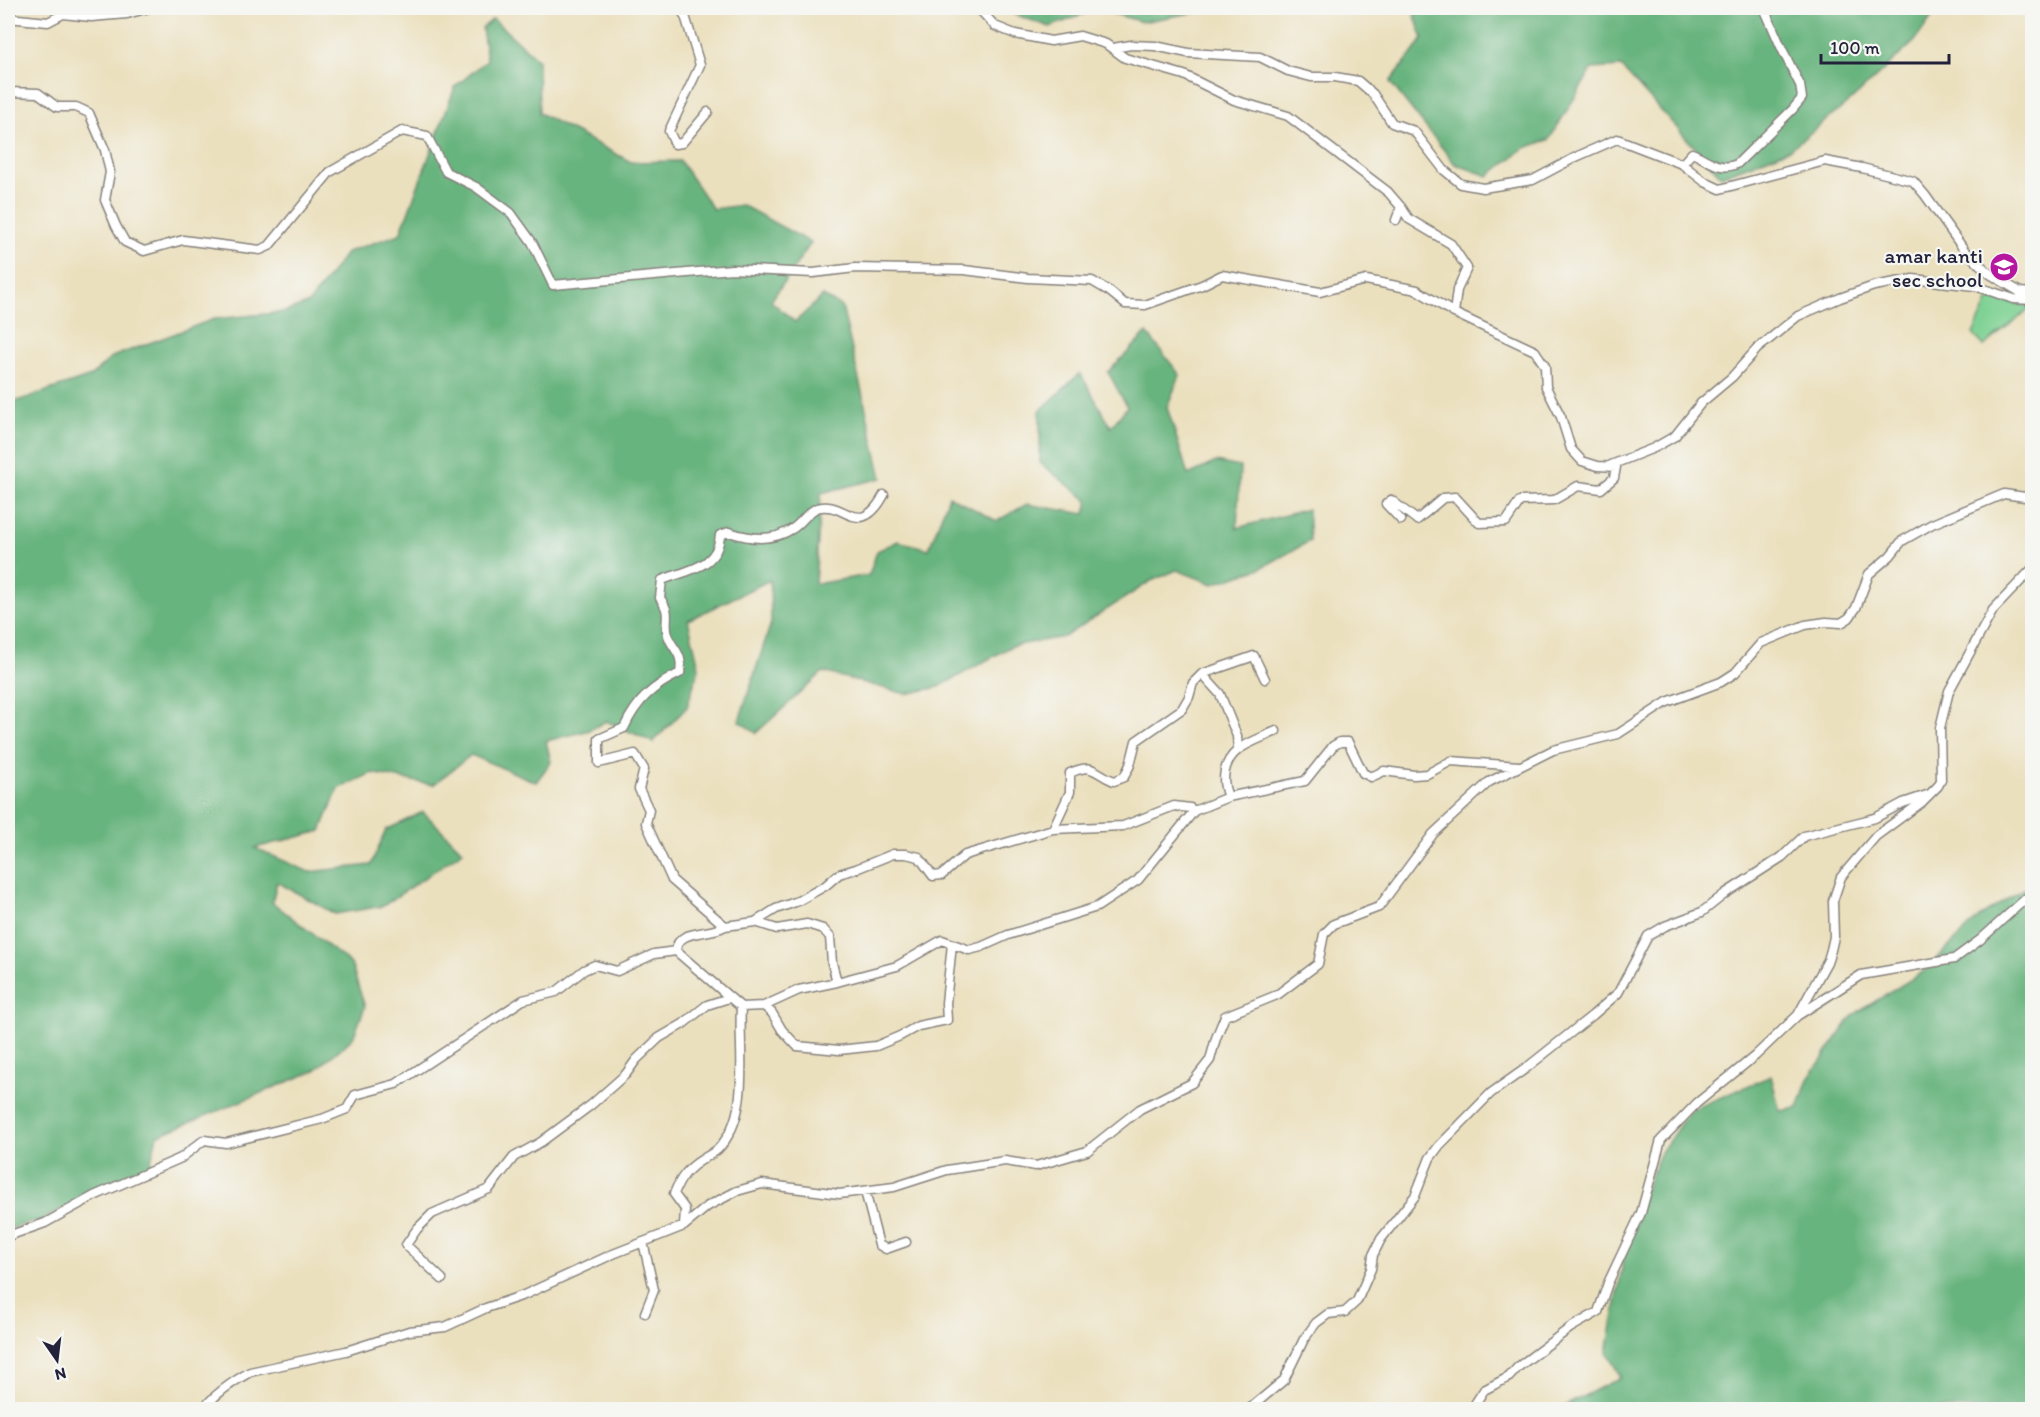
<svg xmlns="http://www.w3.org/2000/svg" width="2040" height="1417" font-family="Itim,sans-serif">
<rect width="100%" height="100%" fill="#f6f6f2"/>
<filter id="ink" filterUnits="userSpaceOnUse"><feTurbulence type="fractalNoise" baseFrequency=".0167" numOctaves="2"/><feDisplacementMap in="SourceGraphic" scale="12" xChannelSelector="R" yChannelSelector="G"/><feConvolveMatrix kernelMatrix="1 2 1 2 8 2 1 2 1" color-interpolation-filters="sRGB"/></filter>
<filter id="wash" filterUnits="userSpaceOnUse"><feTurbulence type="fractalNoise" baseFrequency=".008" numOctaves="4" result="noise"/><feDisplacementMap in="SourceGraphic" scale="24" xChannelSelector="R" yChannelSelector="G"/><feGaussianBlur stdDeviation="1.35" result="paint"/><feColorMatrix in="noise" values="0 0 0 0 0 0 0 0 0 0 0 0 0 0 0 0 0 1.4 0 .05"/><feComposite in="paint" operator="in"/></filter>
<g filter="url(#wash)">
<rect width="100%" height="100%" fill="#ebe0be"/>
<!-- green -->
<path fill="#80d294" stroke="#517a68" stroke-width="1.5" d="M 1990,298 L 2032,307 L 1984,346 L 1973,334 Z"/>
<!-- forest -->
<path fill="#68b47e" stroke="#456b5c" stroke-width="1.5" d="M 997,8 L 1217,8 L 1142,22 L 1097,9 L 1050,27 Z
M 1412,8 L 1938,8 L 1915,41 L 1848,103 L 1790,149 L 1721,176 L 1621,67 L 1592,69 L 1549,140 L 1525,148 L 1488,176 L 1455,164 L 1390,82 L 1423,39 Z
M 493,19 L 538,60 L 539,113 L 631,162 L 680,161 L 713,209 L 742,205 L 811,243 L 771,301 L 795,322 L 823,296 L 842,307 L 882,478 L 821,493 L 815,584 L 869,575 L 877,551 L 898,541 L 929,549 L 949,496 L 997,521 L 1027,504 L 1085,514 L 1088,501 L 1040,463 L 1040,411 L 1080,373 L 1111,427 L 1127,407 L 1108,372 L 1147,333 L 1180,375 L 1167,407 L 1188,475 L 1216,462 L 1240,467 L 1237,528 L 1308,509 L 1310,541 L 1261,568 L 1213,584 L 1177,570 L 1151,581 L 1064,637 L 1012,646 L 939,687 L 906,694 L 823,672 L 756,733 L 739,721 L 771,623 L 770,580 L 688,620 L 699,667 L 687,707 L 653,742 L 606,721 L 590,730 L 546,741 L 551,762 L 536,782 L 471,755 L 433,785 L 372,773 L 338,789 L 321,831 L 255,848 L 309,872 L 371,865 L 386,830 L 423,812 L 463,851 L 383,906 L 335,914 L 277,882 L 272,902 L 351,964 L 365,1007 L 353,1038 L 314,1071 L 157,1136 L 150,1165 L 41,1220 L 8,1229 L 8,404 L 91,376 L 112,357 L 214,319 L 285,312 L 309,303 L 347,252 L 400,234 L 455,87 L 487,60 L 482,28 Z
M 2032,884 L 2032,1409 L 1557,1410 L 1621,1377 L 1607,1353 L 1630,1223 L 1661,1152 L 1690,1110 L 1771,1076 L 1780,1111 L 1798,1108 L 1808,1079 L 1853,1015 L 1923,972 L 1979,917 Z"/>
</g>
<g filter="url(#ink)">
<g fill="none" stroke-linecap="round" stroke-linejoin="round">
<!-- minor casing -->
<g stroke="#86817c" stroke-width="11">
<path id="minor" d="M 681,8 L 686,19 L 700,65 L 669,131 L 675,144 L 682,143 L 708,112
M 970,8 L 981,11 L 995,26 L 1015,34 L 1051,41 L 1080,36 L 1106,44 L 1125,58 L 1184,75 L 1234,100 L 1288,116 L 1388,192 L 1401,207 L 1409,219 L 1451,244 L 1467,268 L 1457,290 L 1454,313
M 8,18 L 48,22 L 63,14 L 91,17 L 127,14 L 149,8
M 1113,48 L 1131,45 L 1155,46 L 1188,53 L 1260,57 L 1288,71 L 1311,77 L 1335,77 L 1358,81 L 1373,94 L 1392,123 L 1414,131 L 1444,170 L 1461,184 L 1483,188 L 1533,180 L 1578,156 L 1617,139 L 1682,164 L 1705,182 L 1720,189 L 1825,161 L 1862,168 L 1913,181 L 1925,195 L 1965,251 L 1990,274 L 2020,292 L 2032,293
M 8,92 L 38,93 L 57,107 L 76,107 L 89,113 L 105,150 L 110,172 L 105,200 L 116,226 L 125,242 L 144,251 L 183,240 L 260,250 L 269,246 L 330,172 L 402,131 L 427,136 L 446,172 L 476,187 L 511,213 L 532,242 L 553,285 L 732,269 L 813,273 L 855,268 L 964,270 L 1028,278 L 1092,281 L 1109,291 L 1125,304 L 1145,305 L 1202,285 L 1222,275 L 1320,292 L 1366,280 L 1417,290 L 1454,313 L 1535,351 L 1545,366 L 1546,387 L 1561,417 L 1571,449 L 1582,461 L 1598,466 L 1616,467 L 1614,478 L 1601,489 L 1578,486 L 1554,500 L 1520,501 L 1506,522 L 1479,523 L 1455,497 L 1443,498 L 1417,520 L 1391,500 L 1386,504 L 1401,520
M 1682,164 L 1692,153 C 1707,159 1720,172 1737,164 L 1793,109 L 1802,98 L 1800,85 L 1782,49 L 1764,8
M 1396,220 L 1401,207
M 1611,465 L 1654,448 L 1675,436 L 1701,403 L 1732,377 L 1757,349 L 1798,316 L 1840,298 L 1874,286 L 1913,279 L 1975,286 L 2014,299 L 2032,300
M 1238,750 L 1237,736 L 1220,694 L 1202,674 L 1254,656 L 1265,679
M 1228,797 C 1221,781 1223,762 1238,750 C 1248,742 1264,737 1276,731
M 1053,829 L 1070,792 L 1070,773 C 1095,762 1093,773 1114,781 L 1124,777 L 1130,765 L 1136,741 L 1182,709 L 1189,697 L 1193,683 L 1202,674
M 755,922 L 776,909 L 798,901 L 825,886 L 839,874 L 856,869 L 893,854 L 906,854 L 919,857 L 933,876 L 942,875 L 965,855 L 1053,829 L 1123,826 L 1174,806 L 1190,808 L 1194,811
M 676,951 C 677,928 710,936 725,926
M 837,982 L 832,963 L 830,937 L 823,929 L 807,924 L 777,929 L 755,922 L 725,926 L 672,880 L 646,823 L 649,810 L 639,789 L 644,769 L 635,754 L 599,763 L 599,739 L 624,728 C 637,700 653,686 680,673 C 684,650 670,650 667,631 C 665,615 671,614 660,598 L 662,580 C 687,570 718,568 720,535 L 729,532 C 750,539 772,542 792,529 C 801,524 807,512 817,508 C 844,499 859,541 884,495
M 764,1006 L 772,1013 L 782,1030 L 797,1046 L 839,1050 L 876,1046 L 900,1036 L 918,1026 L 947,1020 L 946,1003 L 952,944
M 1800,1014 L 1861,975 L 1954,959 L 1980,940 L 2032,893
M 865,1191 L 879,1245 L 886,1249 L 906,1242
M 684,1226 L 685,1209 L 674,1194 C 680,1178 688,1168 703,1159 C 707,1156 714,1153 718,1149 C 752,1114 738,1051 741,1007
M 8,1236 L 45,1223 L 94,1196 L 181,1158 L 204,1140 L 226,1143 L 322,1119 L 347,1109 L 355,1095 L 396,1084 L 523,1000 L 556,992 L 584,970 L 595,965 L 617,971 L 654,954 L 676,951 L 741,1007 L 764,1006 L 799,990 L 837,982 L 897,966 L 942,940 L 969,950 L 981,947 L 1008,935 L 1097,907 L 1138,880 L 1194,811 L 1228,797 L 1305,781 L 1333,746 L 1340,742 L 1348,742 L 1363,773 L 1371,777 L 1384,771 L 1414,775 L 1427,774 L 1451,761 L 1519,766
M 643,1242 L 654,1290 L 645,1313
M 442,1279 L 406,1245 L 417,1229 L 432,1214 L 489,1189 L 514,1157 L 541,1142 L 591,1105 L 626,1074 L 636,1060 L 659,1038 L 683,1024 L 707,1005 L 729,998
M 202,1410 C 215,1394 232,1382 250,1372 L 346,1351 L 409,1331 L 445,1327 L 486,1308 L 524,1295 L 613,1254 L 684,1226 L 708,1206 L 737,1191 L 762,1184 L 839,1194 L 894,1187 L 947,1170 L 1005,1161 L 1036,1166 L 1087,1151 L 1140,1109 L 1192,1083 L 1210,1060 L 1216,1038 L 1225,1016 L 1277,995 L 1318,964 L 1324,934 L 1334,924 L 1379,907 L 1433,834 L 1489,782 L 1553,750 L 1618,734 L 1667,702 L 1721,682 L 1735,673 L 1761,643 L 1805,625 L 1826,622 L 1841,623 L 1849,618 L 1856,608 L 1869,574 L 1890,556 L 1902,541 L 1932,524 L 2004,494 L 2032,498
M 1248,1410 L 1284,1380 L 1304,1339 L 1316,1323 L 1328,1314 L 1345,1312 L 1357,1301 L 1371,1269 L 1373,1255 L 1381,1239 L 1415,1196 L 1430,1158 L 1439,1146 L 1491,1093 L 1525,1069 L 1593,1015 L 1618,993 L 1648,936 L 1665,926 L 1702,912 L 1726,893 L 1782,857 L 1804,836 L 1875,818 L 1903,803 L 1927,795
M 1471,1410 L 1484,1390 L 1509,1377 L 1518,1367 L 1570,1328 L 1598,1312 L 1608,1283 L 1641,1213 L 1661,1140 L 1697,1103 L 1755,1056 L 1798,1015 L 1828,960 L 1831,950 L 1834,937 L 1833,901 L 1841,877 L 1876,836 L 1922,802 L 1938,786 L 1941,780 L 1940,728 L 1949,691 L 1993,610 L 2032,569"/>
</g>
<!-- minor -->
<use href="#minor" stroke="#fff" stroke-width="8"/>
</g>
</g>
<!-- icons -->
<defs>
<g id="school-disc" transform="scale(1.5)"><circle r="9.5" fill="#b5179e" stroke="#f6f6f2"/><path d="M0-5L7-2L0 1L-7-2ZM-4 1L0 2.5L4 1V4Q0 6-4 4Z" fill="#fff"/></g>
</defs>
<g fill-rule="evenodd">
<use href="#school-disc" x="2004" y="267"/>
</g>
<g text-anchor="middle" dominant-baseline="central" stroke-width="4.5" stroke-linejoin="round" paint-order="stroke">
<!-- poi labels -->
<g font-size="21" fill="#22223b" stroke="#f6f6f2" text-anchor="end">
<text x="1983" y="255">amar kanti<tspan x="1983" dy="24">sec school</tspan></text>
</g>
</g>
<!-- margin -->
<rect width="2040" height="1417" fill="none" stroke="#f6f6f2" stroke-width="30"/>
<!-- north arrow -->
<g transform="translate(57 1360) rotate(166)" stroke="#f6f6f2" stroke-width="4.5" paint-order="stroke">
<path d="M0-4.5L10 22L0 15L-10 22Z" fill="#22223b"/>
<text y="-9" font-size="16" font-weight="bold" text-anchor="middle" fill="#22223b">N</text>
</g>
<!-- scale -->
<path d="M1821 54v9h128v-9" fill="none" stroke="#22223b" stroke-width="3"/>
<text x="1830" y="54" font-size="18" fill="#22223b" stroke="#f6f6f2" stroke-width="4.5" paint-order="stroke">100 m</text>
</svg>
